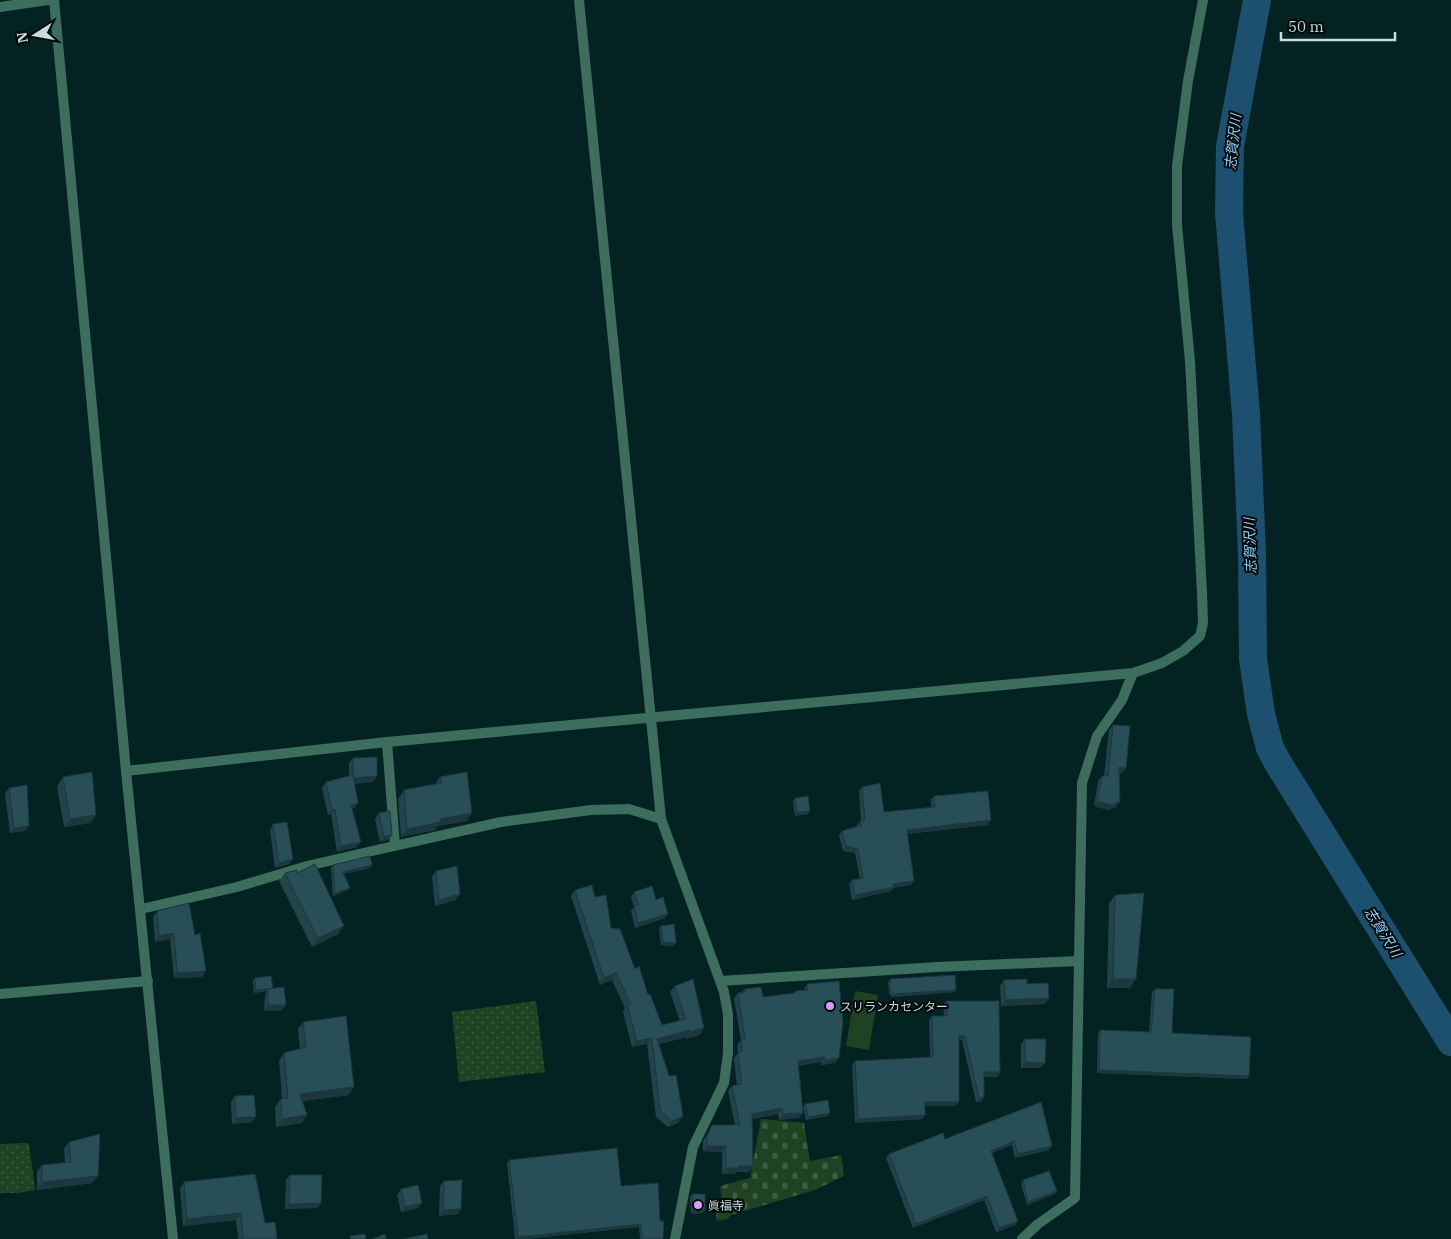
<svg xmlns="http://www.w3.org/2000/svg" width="1451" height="1239" font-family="'IBM Plex Serif','Noto Sans JP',serif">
<defs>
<pattern id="grass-dots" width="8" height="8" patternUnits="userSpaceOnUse" patternTransform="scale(1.25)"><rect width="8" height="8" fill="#1e4222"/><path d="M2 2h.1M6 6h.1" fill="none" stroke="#3d5d42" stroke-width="1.8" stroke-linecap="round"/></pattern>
<pattern id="cemetery-stones" width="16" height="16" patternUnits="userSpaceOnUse" patternTransform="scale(1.25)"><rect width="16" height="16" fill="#1e4222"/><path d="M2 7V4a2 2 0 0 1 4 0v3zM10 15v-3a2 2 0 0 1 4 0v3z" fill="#3d5d42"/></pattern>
</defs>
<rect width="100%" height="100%" fill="#032222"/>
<!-- grass -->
<path fill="url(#grass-dots)" d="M 536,1001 L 545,1072 L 459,1082 L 452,1012 Z
M 29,1143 L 35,1190 L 18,1193 L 0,1193 L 0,1144 Z"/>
<!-- cemetery -->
<path fill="url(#cemetery-stones)" d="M 761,1119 L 804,1123 L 810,1161 L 841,1155 L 844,1176 L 815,1190 L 731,1215 L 727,1219 L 717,1221 L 716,1212 L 723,1211 L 720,1186 L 750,1178 Z"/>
<!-- pitch -->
<path fill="#1e4222" d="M 855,991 L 878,995 L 869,1050 L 846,1046 Z"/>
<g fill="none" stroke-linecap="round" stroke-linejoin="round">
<!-- river -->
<path stroke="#1d506f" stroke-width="28" d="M 1257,0 L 1230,146 L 1229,213 L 1246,414 L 1252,554 L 1253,659 L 1261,714 L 1270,748 L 1278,763 L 1451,1042"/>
<!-- minor -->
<path stroke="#3c6d5d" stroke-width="10" d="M 579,0 L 661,819 L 724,992 L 728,1014 L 728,1053 L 724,1083 L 693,1147 L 675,1239
M 0,7 L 48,0
M 387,742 L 395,845
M 126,771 L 387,742 L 1133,673 L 1162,663 L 1183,651 L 1200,636 L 1203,623 L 1202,593 L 1190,361 L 1177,225 L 1177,166 L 1188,81 L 1203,0
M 141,909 L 237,887 L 307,866 L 372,851 L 501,822 L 591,810 L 629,809 L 661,819
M 720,981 L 937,967 L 1079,961
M 0,994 L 148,981
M 1022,1239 L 1038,1224 L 1075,1198 L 1082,783 L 1097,736 L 1122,700 L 1133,673"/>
<!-- tertiary -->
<path stroke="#3c6d5d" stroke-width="10" d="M 54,0 L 126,771 L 173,1239"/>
</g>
<!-- wall -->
<path fill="#22434b" d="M 1113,725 L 1126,768 L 1122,773 L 1119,773 L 1116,807 L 1108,810 L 1094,806 L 1098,781 L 1102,776 L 1104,776 L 1109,730 Z
M 353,758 L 377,776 L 373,782 L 354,784 L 358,803 L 354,808 L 352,809 L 357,847 L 337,852 L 331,814 L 328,815 L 322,788 L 326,782 L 349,776 L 349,763 Z
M 63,777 L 91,823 L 64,827 L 57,786 Z
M 440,777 L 467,821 L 437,826 L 435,830 L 401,837 L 398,799 L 404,790 L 435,784 Z
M 862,787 L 884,812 L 931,808 L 931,800 L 934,796 L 991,820 L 988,825 L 907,834 L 911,885 L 893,888 L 891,891 L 852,900 L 849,884 L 852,880 L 860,879 L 855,853 L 843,851 L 839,835 L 842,831 L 857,826 L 857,825 L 860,821 L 861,821 L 859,791 Z
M 9,788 L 25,831 L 10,833 L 5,793 Z
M 795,798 L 808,814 L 795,816 L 793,801 Z
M 379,813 L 392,835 L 388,840 L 380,842 L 375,819 Z
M 273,824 L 293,859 L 289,864 L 275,868 L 270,830 Z
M 333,865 L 370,868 L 344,874 L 348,890 L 333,896 L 331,868 Z
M 436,871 L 456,900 L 435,906 L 432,877 Z
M 285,873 L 297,873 L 338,934 L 312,947 L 279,881 Z
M 575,890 L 595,897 L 611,928 L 635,969 L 662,1025 L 680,1021 L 670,992 L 675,986 L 700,1035 L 686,1039 L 686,1037 L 659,1044 L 683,1116 L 678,1123 L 668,1127 L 656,1117 L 647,1044 L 632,1047 L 623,1012 L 625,1008 L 612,980 L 600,985 L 571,896 Z
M 634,892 L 656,900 L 665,918 L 635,928 L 631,911 L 634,907 L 631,897 Z
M 1115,895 L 1130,988 L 1107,988 L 1109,903 Z
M 157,911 L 195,935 L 206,971 L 202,977 L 174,978 L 170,939 L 155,942 L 153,917 Z
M 661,926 L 674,946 L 661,945 L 659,928 Z
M 255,978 L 273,988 L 282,1010 L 264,1011 L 265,995 L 267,991 L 254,993 L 253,981 Z
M 890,979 L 956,990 L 954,992 L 892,997 L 889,993 L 888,982 Z
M 1004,980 L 1027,984 L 1045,1004 L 1001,1006 L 1000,986 Z
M 807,984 L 839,1058 L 835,1063 L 821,1065 L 821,1062 L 798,1066 L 803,1113 L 799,1118 L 779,1120 L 778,1114 L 752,1119 L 749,1172 L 736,1172 L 734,1174 L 722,1174 L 722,1152 L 703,1151 L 703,1141 L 709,1131 L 712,1125 L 735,1125 L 728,1091 L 732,1086 L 737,1085 L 734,1061 L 734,1058 L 738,1053 L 737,1045 L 741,1040 L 734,998 L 738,993 L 742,992 L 745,989 L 763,997 L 793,993 L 795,991 L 804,990 Z
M 1155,989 L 1172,1033 L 1249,1076 L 1247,1079 L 1097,1073 L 1098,1034 L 1100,1030 L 1149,1032 L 1152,992 Z
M 946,1001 L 1000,1072 L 997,1077 L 984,1077 L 981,1102 L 976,1102 L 962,1040 L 959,1040 L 956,1106 L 925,1106 L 925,1115 L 922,1119 L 855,1123 L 852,1066 L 855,1061 L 930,1057 L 929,1020 L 932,1016 L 944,1016 L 943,1005 Z
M 303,1022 L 349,1095 L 303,1101 L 302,1123 L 276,1127 L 275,1107 L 281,1099 L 282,1099 L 279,1061 L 284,1053 L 300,1049 L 298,1029 Z
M 1025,1039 L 1041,1068 L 1021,1068 L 1021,1044 Z
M 235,1096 L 252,1122 L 232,1124 L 231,1102 Z
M 1041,1102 L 1049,1150 L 1015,1158 L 1012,1145 L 992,1153 L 1015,1225 L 996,1232 L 984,1200 L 913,1228 L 886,1158 L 889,1154 L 945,1139 Z
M 805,1104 L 828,1116 L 806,1120 L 803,1107 Z
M 69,1142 L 93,1183 L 37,1190 L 37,1172 L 42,1165 L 65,1163 L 64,1149 Z
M 509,1160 L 621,1186 L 660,1221 L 663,1239 L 640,1239 L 639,1227 L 525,1239 L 515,1239 L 507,1163 Z
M 290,1175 L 321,1203 L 317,1208 L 285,1209 L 286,1180 Z
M 1023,1180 L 1057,1191 L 1055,1194 L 1027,1205 L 1021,1183 Z
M 444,1181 L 458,1214 L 439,1216 L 440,1186 Z
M 184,1182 L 265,1223 L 277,1239 L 238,1239 L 236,1220 L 183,1226 L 180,1189 Z
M 401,1189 L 422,1203 L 418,1208 L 401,1212 L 397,1195 Z
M 692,1194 L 703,1213 L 691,1214 L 690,1197 Z"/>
<!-- shaded-wall -->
<path fill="#1c373d" d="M 1119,767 L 1126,768 L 1122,773 L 1115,773 Z
M 377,776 L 373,782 L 350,784 L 353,778 Z
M 1097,801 L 1120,802 L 1116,807 L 1108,810 L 1094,806 Z
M 358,803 L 354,808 L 347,810 L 351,805 Z
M 335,809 L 331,814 L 328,815 L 332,810 Z
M 810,811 L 808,814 L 795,816 L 797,813 Z
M 472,813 L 467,821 L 437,826 L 435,830 L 401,837 L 407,829 L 440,819 Z
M 96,815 L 91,823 L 64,827 L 70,819 Z
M 991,820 L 988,825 L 904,834 L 907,830 Z
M 29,826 L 25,831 L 10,833 L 14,828 Z
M 392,835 L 388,840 L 380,842 L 384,837 Z
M 361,842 L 357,847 L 337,852 L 341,846 Z
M 846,846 L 858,849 L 855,853 L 843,851 Z
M 293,859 L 289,864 L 275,868 L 279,863 Z
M 372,865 L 370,868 L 341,875 L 343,872 Z
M 914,881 L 911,885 L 893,888 L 891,891 L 852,900 L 855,895 L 893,884 Z
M 350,888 L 348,890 L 333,896 L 335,893 Z
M 460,894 L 456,900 L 435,906 L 439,900 Z
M 668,914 L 665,918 L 635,928 L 638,923 Z
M 344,926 L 338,934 L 312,947 L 318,938 Z
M 174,933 L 170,939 L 155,942 L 159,936 Z
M 663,942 L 676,943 L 674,946 L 661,945 Z
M 206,971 L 202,977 L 174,978 L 177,973 Z
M 616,973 L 612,980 L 600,985 L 604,978 Z
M 1113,979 L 1136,979 L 1130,988 L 1107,988 Z
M 273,988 L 268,989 L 267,991 L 254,993 L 256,990 Z
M 956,990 L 954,992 L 892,997 L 894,994 Z
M 1049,998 L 1045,1004 L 1001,1006 L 1005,1000 Z
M 268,1005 L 286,1005 L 282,1010 L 264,1011 Z
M 704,1028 L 700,1035 L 686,1039 L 691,1032 Z
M 690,1030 L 686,1037 L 653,1046 L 657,1039 Z
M 959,1036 L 965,1036 L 962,1040 L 955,1041 Z
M 652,1038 L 647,1044 L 632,1047 L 637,1041 Z
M 825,1057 L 821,1062 L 794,1066 L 798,1061 Z
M 839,1058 L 835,1063 L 821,1065 L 825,1060 Z
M 1025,1062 L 1045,1063 L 1041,1068 L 1021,1068 Z
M 1099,1070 L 1249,1076 L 1247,1079 L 1097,1073 Z
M 984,1072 L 1000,1072 L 997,1077 L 981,1077 Z
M 354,1087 L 349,1095 L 295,1102 L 300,1094 Z
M 984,1097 L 981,1102 L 976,1102 L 979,1098 Z
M 925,1102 L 959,1102 L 956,1106 L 922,1106 Z
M 782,1108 L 778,1114 L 748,1120 L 752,1114 Z
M 803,1113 L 799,1118 L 779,1120 L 783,1114 Z
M 830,1113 L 828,1116 L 806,1120 L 808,1117 Z
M 307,1115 L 302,1123 L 276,1127 L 282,1119 Z
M 925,1115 L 922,1119 L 855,1123 L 858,1119 Z
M 683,1116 L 678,1123 L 668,1127 L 672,1121 Z
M 256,1117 L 252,1122 L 232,1124 L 236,1118 Z
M 1014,1141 L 1012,1145 L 989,1154 L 991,1151 Z
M 707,1146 L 726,1146 L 722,1152 L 703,1151 Z
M 1052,1146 L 1049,1150 L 1015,1158 L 1018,1154 Z
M 738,1166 L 753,1166 L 749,1172 L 736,1172 L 734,1174 L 722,1174 L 726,1168 Z
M 98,1176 L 93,1183 L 37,1190 L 42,1182 Z
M 1057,1191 L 1055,1194 L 1027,1205 L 1028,1202 Z
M 987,1196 L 984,1200 L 913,1228 L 916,1224 Z
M 321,1203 L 317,1208 L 285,1209 L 289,1204 Z
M 422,1203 L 418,1208 L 401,1212 L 405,1207 Z
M 461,1209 L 458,1214 L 439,1216 L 443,1210 Z
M 705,1210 L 703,1213 L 691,1214 L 693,1211 Z
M 241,1213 L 236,1220 L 183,1226 L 187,1219 Z
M 1018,1221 L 1015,1225 L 996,1232 L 999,1228 Z
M 641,1224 L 639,1227 L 525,1239 L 516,1239 L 518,1237 Z"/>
<!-- building -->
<path fill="#284e57" stroke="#1c373d" d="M 1113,725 L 1130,726 L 1126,768 L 1119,767 L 1120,802 L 1112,805 L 1097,801 L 1102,776 L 1108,776 Z
M 377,757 L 377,776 L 353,778 L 353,758 Z
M 92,772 L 96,815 L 70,819 L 63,777 Z
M 467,772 L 472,813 L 440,819 L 441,822 L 407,829 L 404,790 L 441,783 L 440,777 Z
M 353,775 L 358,803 L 351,805 L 361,842 L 341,846 L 335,809 L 332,810 L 326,782 Z
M 880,783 L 884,812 L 935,807 L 934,796 L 988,791 L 991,820 L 907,830 L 914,881 L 893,884 L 894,887 L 855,895 L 852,880 L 863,878 L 858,849 L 846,846 L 842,831 L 861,826 L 860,821 L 865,820 L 862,787 Z
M 27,785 L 29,826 L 14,828 L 9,788 Z
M 808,796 L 810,811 L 797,813 L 795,798 Z
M 390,811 L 392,835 L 384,837 L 379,813 Z
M 287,822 L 293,859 L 279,863 L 273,824 Z
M 370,856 L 372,865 L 343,872 L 350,888 L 335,893 L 333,865 Z
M 315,864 L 344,926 L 318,938 L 285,873 L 297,870 L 297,873 Z
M 457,866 L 460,894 L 439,900 L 436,871 Z
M 592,885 L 595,897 L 606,895 L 611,928 L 620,929 L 635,969 L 639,966 L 648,995 L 650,994 L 662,1025 L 686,1019 L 675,986 L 693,979 L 704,1028 L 691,1032 L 690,1030 L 657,1039 L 669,1076 L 676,1075 L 683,1116 L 672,1121 L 660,1110 L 652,1038 L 637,1041 L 627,1005 L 631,1004 L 616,973 L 604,978 L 575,890 Z
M 652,886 L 656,900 L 663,897 L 668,914 L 638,923 L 634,906 L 639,905 L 634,892 Z
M 1144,893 L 1136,979 L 1113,979 L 1115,895 Z
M 189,903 L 195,935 L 200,933 L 206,971 L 177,973 L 174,933 L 159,936 L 157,911 Z
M 674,924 L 676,943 L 663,942 L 661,926 Z
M 955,975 L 956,990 L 894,994 L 890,990 L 890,979 Z
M 271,976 L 273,988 L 256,990 L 255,978 Z
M 1027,979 L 1027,984 L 1048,983 L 1049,998 L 1005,1000 L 1004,980 Z
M 839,981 L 843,1023 L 839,1058 L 825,1060 L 825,1057 L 798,1061 L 803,1113 L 783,1114 L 782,1108 L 752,1114 L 753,1166 L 738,1166 L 738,1168 L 726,1168 L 726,1146 L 707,1146 L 707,1136 L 712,1125 L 740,1125 L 732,1086 L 742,1084 L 738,1055 L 738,1053 L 742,1052 L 741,1040 L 745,1039 L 738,993 L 745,992 L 745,989 L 761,987 L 763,997 L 795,993 L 795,991 L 808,990 L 807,984 Z
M 284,987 L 286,1005 L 268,1005 L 268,989 Z
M 1155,989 L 1174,989 L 1172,1033 L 1251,1037 L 1249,1076 L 1099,1070 L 1100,1030 L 1151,1032 Z
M 946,1001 L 999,1001 L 1000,1072 L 984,1072 L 984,1097 L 979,1098 L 965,1036 L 959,1036 L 959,1102 L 925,1102 L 925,1115 L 858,1119 L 855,1061 L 933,1057 L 932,1016 L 947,1016 Z
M 346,1016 L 354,1087 L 300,1094 L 307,1115 L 282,1119 L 281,1099 L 288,1098 L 284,1053 L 306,1047 L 303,1022 Z
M 1025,1039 L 1046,1039 L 1045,1063 L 1025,1062 Z
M 254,1095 L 256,1117 L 236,1118 L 235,1096 Z
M 828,1100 L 830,1113 L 808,1117 L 805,1104 Z
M 1041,1102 L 1052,1146 L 1018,1154 L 1014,1141 L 991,1151 L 1018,1221 L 999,1228 L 987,1196 L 916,1224 L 889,1154 L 943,1133 L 945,1139 Z
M 100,1134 L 98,1176 L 42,1182 L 42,1165 L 71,1162 L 69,1142 Z
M 617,1148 L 621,1186 L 658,1183 L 660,1221 L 664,1221 L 663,1239 L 642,1239 L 641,1224 L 518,1237 L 509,1160 Z
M 1049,1171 L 1057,1191 L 1028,1202 L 1023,1180 Z
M 255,1174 L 265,1223 L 275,1222 L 277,1239 L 243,1239 L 241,1213 L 187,1219 L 184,1182 Z
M 290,1175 L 322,1175 L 321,1203 L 289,1204 Z
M 462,1180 L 461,1209 L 443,1210 L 444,1181 Z
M 418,1185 L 422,1203 L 405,1207 L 401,1189 Z
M 692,1194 L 705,1194 L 705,1210 L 693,1211 Z
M 365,1234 L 366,1239 L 351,1239 L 350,1236 Z
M 385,1234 L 386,1239 L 372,1239 Z
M 427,1234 L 428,1239 L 404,1239 Z"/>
<!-- markers -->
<g fill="#d39cfd" stroke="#000a0a" stroke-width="2">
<circle cx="830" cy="1006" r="5"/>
<circle cx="698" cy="1205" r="5"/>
</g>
<g text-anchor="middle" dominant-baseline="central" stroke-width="4" stroke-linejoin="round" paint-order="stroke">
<!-- poi labels -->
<g font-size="12" fill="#c7dcdb" stroke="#000a0a" text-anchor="start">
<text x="840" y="1006">スリランカセンター</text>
<text x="708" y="1205">眞福寺</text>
</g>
<!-- water labels -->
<g font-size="14" font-style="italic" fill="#95d0f9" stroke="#000a0a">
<text transform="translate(1233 142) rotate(-84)">志賀沢川</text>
<text transform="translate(1250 546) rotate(-92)">志賀沢川</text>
<text transform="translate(1383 932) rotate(58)">志賀沢川</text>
</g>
</g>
<!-- north arrow -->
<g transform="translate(35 35) rotate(259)" stroke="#000a0a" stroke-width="4" paint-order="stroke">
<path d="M0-4L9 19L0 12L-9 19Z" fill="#c7dcdb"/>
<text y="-8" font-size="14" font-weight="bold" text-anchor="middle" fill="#c7dcdb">N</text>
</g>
<!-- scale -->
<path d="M1281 32v8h114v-8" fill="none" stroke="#c7dcdb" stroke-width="2.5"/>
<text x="1288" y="32" font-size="15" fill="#c7dcdb" stroke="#000a0a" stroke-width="4" paint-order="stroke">50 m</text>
</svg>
